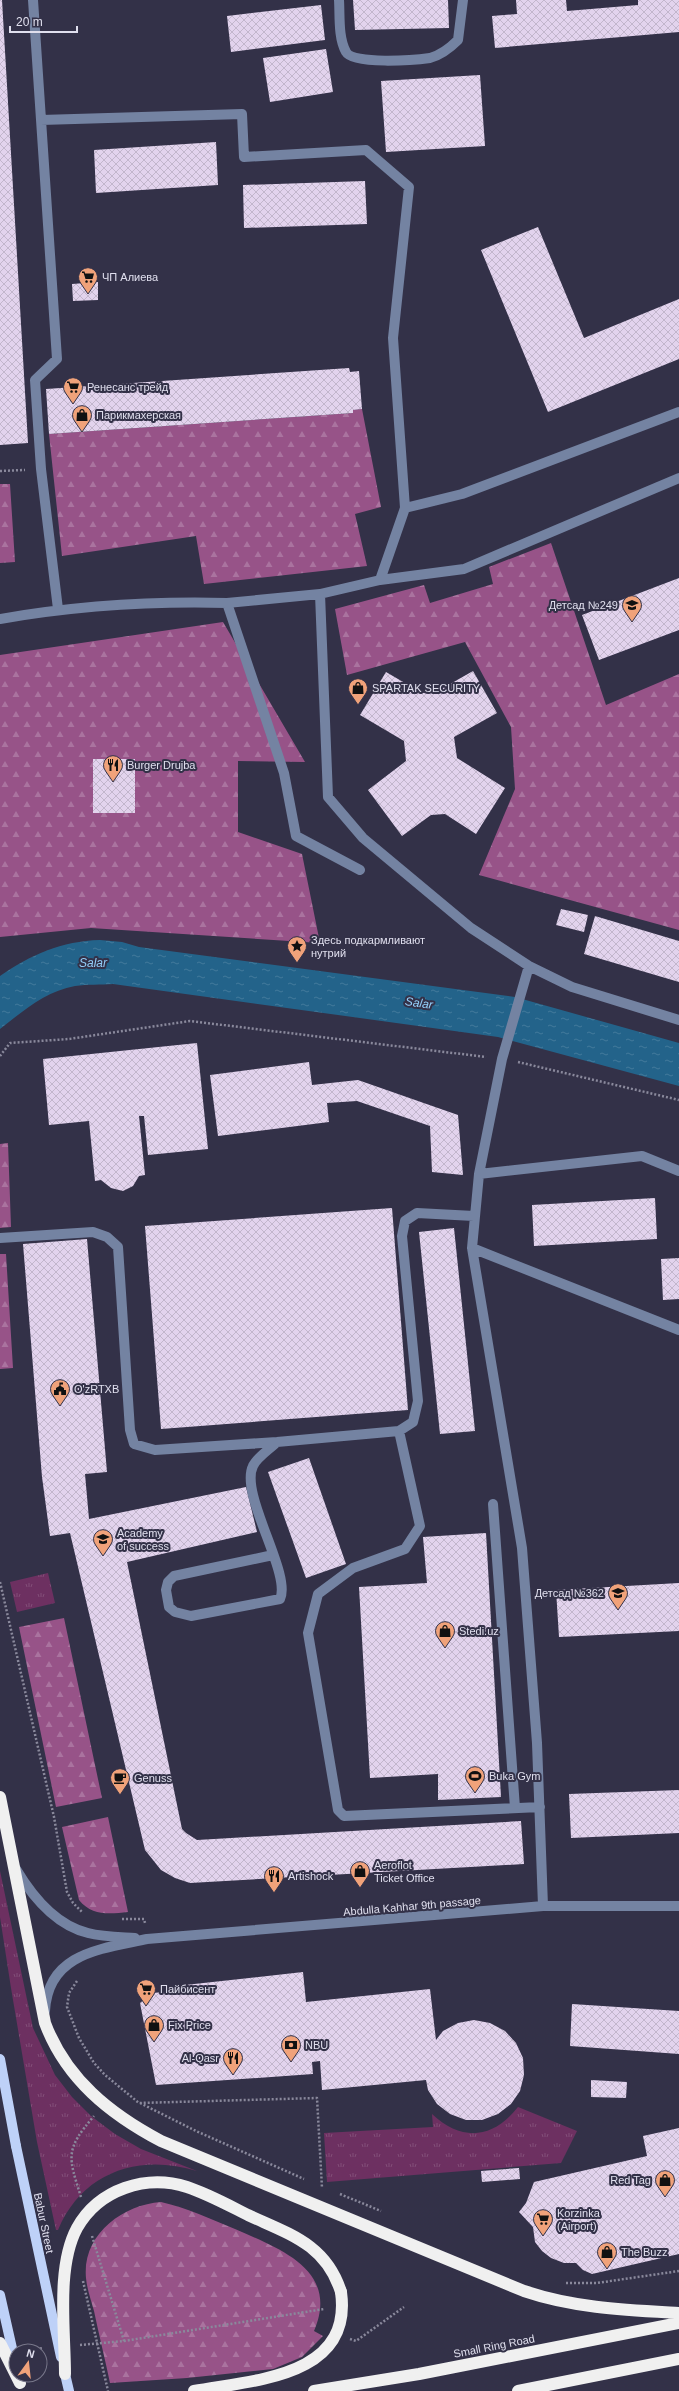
<svg xmlns="http://www.w3.org/2000/svg" width="679" height="2391" font-family="Arial,sans-serif">
<defs>
<pattern id="grass-tufts" width="24" height="20" patternUnits="userSpaceOnUse"><rect width="24" height="20" fill="#6d3061"/><path d="M3 7l-1-3M5 7V3M7 7l1-3M15 17l-1-3M17 17v-4M19 17l1-3" fill="none" stroke="#824e78"/></pattern>
<pattern id="forest-firs" width="22" height="20" patternUnits="userSpaceOnUse"><rect width="22" height="20" fill="#975388"/><path d="M5 1l3.5 6h-7zM16 11l3.5 6h-7z" fill="#aa739f"/></pattern>
<pattern id="water-ripples" width="26" height="14" patternUnits="userSpaceOnUse"><rect width="26" height="14" fill="#23638a"/><path d="M2 4q2-2 4 0t4 0M15 11q2-2 4 0t4 0" fill="none" stroke="#43799b"/></pattern>
<pattern id="building-cross-hatch" width="8" height="8" patternUnits="userSpaceOnUse"><rect width="8" height="8" fill="#e2d3ed"/><path d="M0 0l8 8M0 8l8-8" fill="none" stroke="#c2b6cc"/></pattern>
</defs>
<rect width="100%" height="100%" fill="#333148"/>
<!-- grass -->
<path fill="url(#grass-tufts)" d="M 48,1573 L 55,1603 L 17,1612 L 10,1582 Z
M 0,1871 L 33,2028 L 55,2075 L 72,2097 L 91,2116 L 115,2134 L 141,2149 L 197,2171 C 139,2153 82,2172 58,2230 L 56,2230 L 37,2142 L 11,1988 L 0,1917 Z
M 518,2107 L 577,2131 L 561,2163 L 327,2182 L 324,2133 L 433,2127 L 432,2114 C 462,2142 493,2139 518,2107 Z"/>
<!-- forest -->
<path fill="url(#forest-firs)" d="M 362,409 L 381,507 L 355,514 L 367,566 L 204,584 L 196,536 L 62,556 L 49,434 L 353,413 L 353,410 Z
M 0,484 L 10,484 L 15,562 L 0,563 Z
M 551,543 L 606,705 L 679,674 L 679,930 L 479,875 L 515,789 L 511,727 L 465,642 L 347,675 L 335,609 L 424,585 L 430,603 L 493,584 L 489,567 Z
M 223,622 L 305,762 L 238,761 L 238,832 L 302,854 L 320,943 L 91,928 L 0,937 L 0,655 Z
M 8,1143 L 11,1227 L 0,1228 L 0,1144 Z
M 0,1254 L 6,1254 L 13,1368 L 0,1369 Z
M 64,1618 L 102,1798 L 56,1807 L 19,1627 Z
M 108,1817 L 128,1912 C 109,1914 92,1916 79,1900 L 62,1827 Z
M 161,2202 C 187,2208 211,2219 235,2229 C 280,2249 340,2270 314,2331 L 323,2336 L 302,2357 L 273,2369 L 187,2378 L 110,2383 C 105,2359 99,2335 94,2311 C 91,2300 87,2289 86,2278 C 82,2235 122,2205 161,2202 Z"/>
<!-- water -->
<path fill="url(#water-ripples)" d="M 100,940 L 122,942 L 139,947 L 515,997 L 679,1043 L 679,1086 L 498,1037 L 113,984 C 101,985 87,984 75,986 C 46,991 23,1011 0,1029 L 0,976 C 30,955 62,941 100,940 Z"/>
<!-- building -->
<path fill="url(#building-cross-hatch)" d="M 0,0 L 2,0 L 28,443 L 0,445 Z
M 353,0 L 448,0 L 449,28 L 355,30 Z
M 516,0 L 566,0 L 567,11 L 638,5 L 638,0 L 679,0 L 679,32 L 495,48 L 492,16 L 517,14 Z
M 321,5 L 325,40 L 231,52 L 227,16 Z
M 326,49 L 333,92 L 270,102 L 263,58 Z
M 480,75 L 485,146 L 386,152 L 381,81 Z
M 216,142 L 218,185 L 96,193 L 94,150 Z
M 365,181 L 367,224 L 244,228 L 243,185 Z
M 538,227 L 584,338 L 679,299 L 679,359 L 548,412 L 481,250 Z
M 98,282 L 98,300 L 73,301 L 72,284 Z
M 349,368 L 350,372 L 359,371 L 362,409 L 353,410 L 353,413 L 49,434 L 46,389 Z
M 679,578 L 679,630 L 599,660 L 582,615 Z
M 473,671 L 497,713 L 454,737 L 457,758 L 505,788 L 476,834 L 445,814 L 431,815 L 402,836 L 368,790 L 406,761 L 404,741 L 360,715 L 386,672 L 422,693 L 436,692 Z
M 93,759 L 135,759 L 135,813 L 93,813 Z
M 561,909 L 588,915 L 584,932 L 556,925 Z
M 595,916 L 679,941 L 679,982 L 584,954 Z
M 197,1043 L 208,1149 L 148,1155 L 144,1116 L 139,1116 L 145,1175 L 139,1176 L 133,1186 L 123,1191 L 111,1188 L 101,1180 L 95,1181 L 89,1121 L 49,1125 L 43,1059 Z
M 309,1062 L 312,1085 L 358,1080 L 458,1115 L 463,1175 L 432,1172 L 430,1126 L 357,1101 L 327,1103 L 329,1122 L 218,1136 L 210,1075 Z
M 655,1198 L 657,1239 L 534,1246 L 532,1205 Z
M 392,1208 L 408,1410 L 161,1429 L 145,1226 Z
M 454,1228 L 475,1431 L 440,1434 L 419,1232 Z
M 87,1239 L 107,1472 L 85,1474 L 89,1519 L 246,1487 L 257,1532 L 127,1562 L 182,1829 L 186,1833 L 197,1840 L 521,1821 L 524,1864 L 190,1883 L 175,1878 L 161,1870 L 145,1850 L 70,1533 L 50,1536 L 42,1477 L 23,1244 Z
M 679,1258 L 679,1299 L 663,1300 L 661,1259 Z
M 309,1458 L 346,1564 L 306,1578 L 268,1472 Z
M 486,1533 L 501,1797 L 438,1800 L 438,1774 L 370,1778 L 359,1587 L 427,1583 L 423,1537 Z
M 679,1583 L 679,1631 L 559,1637 L 556,1590 Z
M 679,1790 L 679,1833 L 571,1838 L 569,1794 Z
M 303,1972 L 306,2002 L 430,1989 L 436,2040 L 443,2031 L 458,2023 L 474,2020 L 490,2023 L 505,2031 L 516,2043 L 523,2058 L 524,2075 L 520,2091 L 511,2104 L 498,2114 L 482,2120 L 466,2120 L 450,2114 L 437,2104 L 428,2090 L 426,2080 L 322,2090 L 320,2061 L 312,2062 L 313,2074 L 156,2085 L 140,2003 L 152,1993 L 177,1991 L 176,1986 Z
M 572,2004 L 679,2011 L 679,2054 L 570,2046 Z
M 591,2080 L 627,2082 L 626,2098 L 591,2097 Z
M 679,2128 L 679,2254 L 592,2274 L 583,2270 L 576,2263 L 564,2263 L 551,2258 L 542,2251 L 535,2242 L 533,2227 L 519,2212 L 526,2203 L 534,2182 L 647,2156 L 643,2136 Z
M 519,2168 L 520,2179 L 482,2182 L 481,2171 Z"/>
<g fill="none" stroke-linecap="round" stroke-linejoin="round">
<!-- path -->
<path stroke="#8a899c" stroke-width="2.5" stroke-dasharray="2 2" stroke-linecap="butt" d="M 0,471 L 25,470
M 0,1056 L 10,1043 L 69,1039 L 190,1021 L 486,1057
M 518,1062 L 679,1100
M 0,1582 L 54,1817 L 67,1892 L 73,1903 L 82,1912
M 122,1919 L 144,1919 L 145,1923
M 77,1981 L 69,1993 L 67,2007 L 79,2038 L 94,2063 L 105,2075 L 139,2103 L 317,2098 L 322,2188
M 140,2103 L 196,2131 L 304,2179
M 340,2194 L 381,2211
M 81,2197 C 68,2156 65,2150 94,2116
M 92,2236 L 124,2341
M 566,2283 L 597,2283 L 679,2271
M 350,2339 L 356,2341 L 404,2307
M 80,2345 L 124,2341 L 324,2309
M 28,2350 L 43,2348"/>
<!-- minor -->
<path stroke="#7483a2" stroke-width="10" d="M 33,0 L 57,359 L 35,380 L 41,469 L 58,609
M 339,0 C 340,15 338,38 346,52 C 353,65 415,60 430,58 C 441,55 450,48 458,40 L 463,0
M 41,120 L 242,114 L 244,157 L 366,150 L 409,187 L 393,338 L 405,508 L 380,580
M 405,508 L 462,494 L 679,412
M 320,594 L 328,797 L 363,838 L 471,928 L 529,966 L 572,987 L 679,1020
M 227,603 L 320,594 L 380,580 L 464,569 L 679,478
M 0,619 C 75,606 151,601 227,603 L 284,773 L 296,836 L 360,870
M 529,966 L 502,1059 L 479,1174 L 472,1248 L 522,1548 L 537,1743 L 543,1906
M 479,1174 L 642,1156 L 679,1171
M 0,1238 L 93,1232 L 107,1237 L 118,1247 L 130,1430 L 134,1444 L 155,1450 L 277,1442 L 399,1431 L 413,1422 L 418,1401 L 402,1236 L 405,1221 L 417,1213 L 474,1216
M 472,1248 L 679,1330
M 399,1431 L 420,1526 L 405,1549 L 353,1568 L 318,1594 L 308,1633 L 338,1810 L 344,1816 L 540,1807
M 493,1504 L 515,1808
M 273,1555 L 174,1576 L 168,1582 L 166,1590 L 169,1607 L 175,1612 L 191,1616 L 280,1599 C 292,1574 239,1494 253,1466 C 257,1457 270,1449 277,1442
M 16,1869 C 32,1896 55,1925 88,1933 C 103,1937 119,1937 135,1938
M 45,2011 C 48,1953 101,1949 147,1939 L 543,1906 L 679,1906"/>
<!-- major -->
<path stroke="#bed1f8" stroke-width="10" d="M 0,2059 L 16,2146
M 65,2374 L 69,2391"/>
<!-- highway -->
<path stroke="#f0f0f0" stroke-width="12" d="M 0,1797 L 45,2023 C 66,2079 110,2114 161,2141 L 524,2291 C 574,2308 626,2310 679,2313
M 194,2391 C 252,2380 353,2378 341,2292
M 314,2391 L 419,2374 L 679,2323
M 518,2391 L 679,2359"/>
<!-- path-bridge -->
<path stroke="#8a899c" stroke-width="2.5" stroke-dasharray="2 2" stroke-linecap="butt" d="M 83,2281 L 108,2391"/>
<!-- major-bridge -->
<path stroke="#bed1f8" stroke-width="10" d="M 16,2146 L 61,2357
M 0,2295 L 16,2366"/>
<!-- highway-bridge -->
<path stroke="#f0f0f0" stroke-width="12" d="M 0,2343 L 20,2383
M 65,2374 C 65,2331 56,2267 77,2228 C 99,2189 146,2174 187,2187 C 208,2194 228,2205 248,2215 C 289,2234 326,2244 341,2292"/>
</g>
<!-- icons -->
<defs>
<g id="supermarket-pin" transform="scale(1)"><path d="M0 17L-7.5 6A9.5 9.5 0 1 1 7.5 6Z" fill="#f0a27a" stroke="#333148"/><path d="M-6-5.5h2.5l.6 2H6L4.5 2H-2.5L-4.4-4H-6ZM-1.5 3.2a1.3 1.3 0 1 0 .1 0ZM3 3.2a1.3 1.3 0 1 0 .1 0Z" fill="#111"/></g>
<g id="shop-pin" transform="scale(1)"><path d="M0 17L-7.5 6A9.5 9.5 0 1 1 7.5 6Z" fill="#f0a27a" stroke="#333148"/><path d="M-5-2.5h2.3a2.7 3.5 0 0 1 5.4 0H5L5.5 6h-11ZM-1.5-2.5h3a1.5 2.3 0 0 0-3 0Z" fill="#111"/></g>
<g id="school-pin" transform="scale(1)"><path d="M0 17L-7.5 6A9.5 9.5 0 1 1 7.5 6Z" fill="#f0a27a" stroke="#333148"/><path d="M0-5L7-2L0 1L-7-2ZM-4 1L0 2.5L4 1V4Q0 6-4 4Z" fill="#111"/></g>
<g id="restaurant-pin" transform="scale(1)"><path d="M0 17L-7.5 6A9.5 9.5 0 1 1 7.5 6Z" fill="#f0a27a" stroke="#333148"/><path d="M-5-6h1v4h1v-4h1v4h1v-4h1v5L-1.5 .5V6h-2V.5L-5-1ZM5-6V6H3V1.5H1.5Q1.5-4 5-6Z" fill="#111"/></g>
<g id="sight-pin" transform="scale(1)"><path d="M0 17L-7.5 6A9.5 9.5 0 1 1 7.5 6Z" fill="#f0a27a" stroke="#333148"/><path d="M0-6L1.8-2.2L6-1.7L2.9 1.2L3.7 5.4L0 3.3L-3.7 5.4L-2.9 1.2L-6-1.7L-1.8-2.2Z" fill="#111"/></g>
<g id="civic-pin" transform="scale(1)"><path d="M0 17L-7.5 6A9.5 9.5 0 1 1 7.5 6Z" fill="#f0a27a" stroke="#333148"/><path d="M-.6-6.5H3V-4.5H.6V-3L4-1V1h2V6H-6V1h2V-1L-.6-3ZM-1.2 2.5V6h2.4V2.5Z" fill="#111"/></g>
<g id="stadium-pin" transform="scale(1)"><path d="M0 17L-7.5 6A9.5 9.5 0 1 1 7.5 6Z" fill="#f0a27a" stroke="#333148"/><path d="M0-5a6.5 5 0 1 0 0 10a6.5 5 0 1 0 0-10ZM-3.5-1.8h7v3.6h-7Z" fill="#111"/></g>
<g id="cafe-pin" transform="scale(1)"><path d="M0 17L-7.5 6A9.5 9.5 0 1 1 7.5 6Z" fill="#f0a27a" stroke="#333148"/><path d="M-5.5-4.5H6V0H3Q3 3.5 0 3.5H-2.5Q-5.5 3.5-5.5 0ZM3-3.2v2h1.7v-2ZM-6 4.5H4V6H-6Z" fill="#111"/></g>
<g id="bank-pin" transform="scale(1)"><path d="M0 17L-7.5 6A9.5 9.5 0 1 1 7.5 6Z" fill="#f0a27a" stroke="#333148"/><path d="M-6-4H6V4H-6ZM0-2.3a2.3 2.3 0 1 0 0 4.6a2.3 2.3 0 1 0 0-4.6Z" fill="#111"/></g>
</defs>
<g fill-rule="evenodd">
<use href="#supermarket-pin" x="88" y="277"/>
<use href="#supermarket-pin" x="73" y="387"/>
<use href="#shop-pin" x="82" y="415"/>
<use href="#school-pin" x="632" y="605"/>
<use href="#shop-pin" x="358" y="688"/>
<use href="#restaurant-pin" x="113" y="765"/>
<use href="#sight-pin" x="297" y="946"/>
<use href="#civic-pin" x="60" y="1389"/>
<use href="#school-pin" x="103" y="1539"/>
<use href="#school-pin" x="618" y="1593"/>
<use href="#shop-pin" x="445" y="1631"/>
<use href="#stadium-pin" x="475" y="1776"/>
<use href="#cafe-pin" x="120" y="1778"/>
<use href="#shop-pin" x="360" y="1871"/>
<use href="#restaurant-pin" x="274" y="1876"/>
<use href="#supermarket-pin" x="146" y="1989"/>
<use href="#shop-pin" x="154" y="2025"/>
<use href="#bank-pin" x="291" y="2045"/>
<use href="#restaurant-pin" x="233" y="2058"/>
<use href="#shop-pin" x="665" y="2180"/>
<use href="#supermarket-pin" x="543" y="2219"/>
<use href="#shop-pin" x="607" y="2252"/>
</g>
<g text-anchor="middle" dominant-baseline="central" stroke-width="4" stroke-linejoin="round" paint-order="stroke">
<!-- poi labels -->
<g font-size="11" fill="#e0dfee" stroke="#333148" text-anchor="start">
<text x="102" y="277">ЧП Алиева</text>
<text x="87" y="387">Ренесанс трейд</text>
<text x="96" y="415">Парикмахерская</text>
<text x="618" y="605" text-anchor="end">Детсад №249</text>
<text x="372" y="688">SPARTAK SECURITY</text>
<text x="127" y="765">Burger Drujba</text>
<text x="311" y="940">Здесь подкармливают<tspan x="311" dy="13">нутрий</tspan></text>
<text x="74" y="1389">O'zRTXB</text>
<text x="117" y="1533">Academy<tspan x="117" dy="13">of success</tspan></text>
<text x="604" y="1593" text-anchor="end">Детсад №362</text>
<text x="459" y="1631">Stedi.uz</text>
<text x="489" y="1776">Buka Gym</text>
<text x="134" y="1778">Genuss</text>
<text x="374" y="1865">Aeroflot<tspan x="374" dy="13">Ticket Office</tspan></text>
<text x="288" y="1876">Artishock</text>
<text x="160" y="1989">Пайбисент</text>
<text x="168" y="2025">Fix Price</text>
<text x="305" y="2045">NBU</text>
<text x="219" y="2058" text-anchor="end">Al-Qasr</text>
<text x="651" y="2180" text-anchor="end">Red Tag</text>
<text x="557" y="2213">Korzinka<tspan x="557" dy="13">(Airport)</tspan></text>
<text x="621" y="2252">The Buzz</text>
</g>
<!-- street labels -->
<g font-size="11" fill="#e0dfee" stroke="#333148">
<text transform="translate(412 1906) rotate(-5)">Abdulla Kahhar 9th passage</text>
<text transform="translate(44 2223) rotate(78)">Babur Street</text>
<text transform="translate(494 2346) rotate(-11)">Small Ring Road</text>
</g>
<!-- water labels -->
<g font-size="12" font-style="italic" fill="#93cef9" stroke="#333148">
<text x="93" y="963">Salar</text>
<text transform="translate(419 1003) rotate(8)">Salar</text>
</g>
</g>
<!-- north arrow -->
<g transform="translate(28 2363) rotate(15)"><circle r="19" fill="#333148" stroke="#78778a"/>
<path d="M0-3L7 15L0 10L-7 15Z" fill="#f0a27a"/>
<text y="-6" font-size="11" font-weight="bold" text-anchor="middle" fill="#e0dfee">N</text>
</g>
<!-- scale -->
<path d="M10 26v6h67v-6" fill="none" stroke="#e0dfee" stroke-width="2"/>
<text x="16" y="26" font-size="12" fill="#e0dfee" stroke="#333148" stroke-width="3" paint-order="stroke">20 m</text>
</svg>
